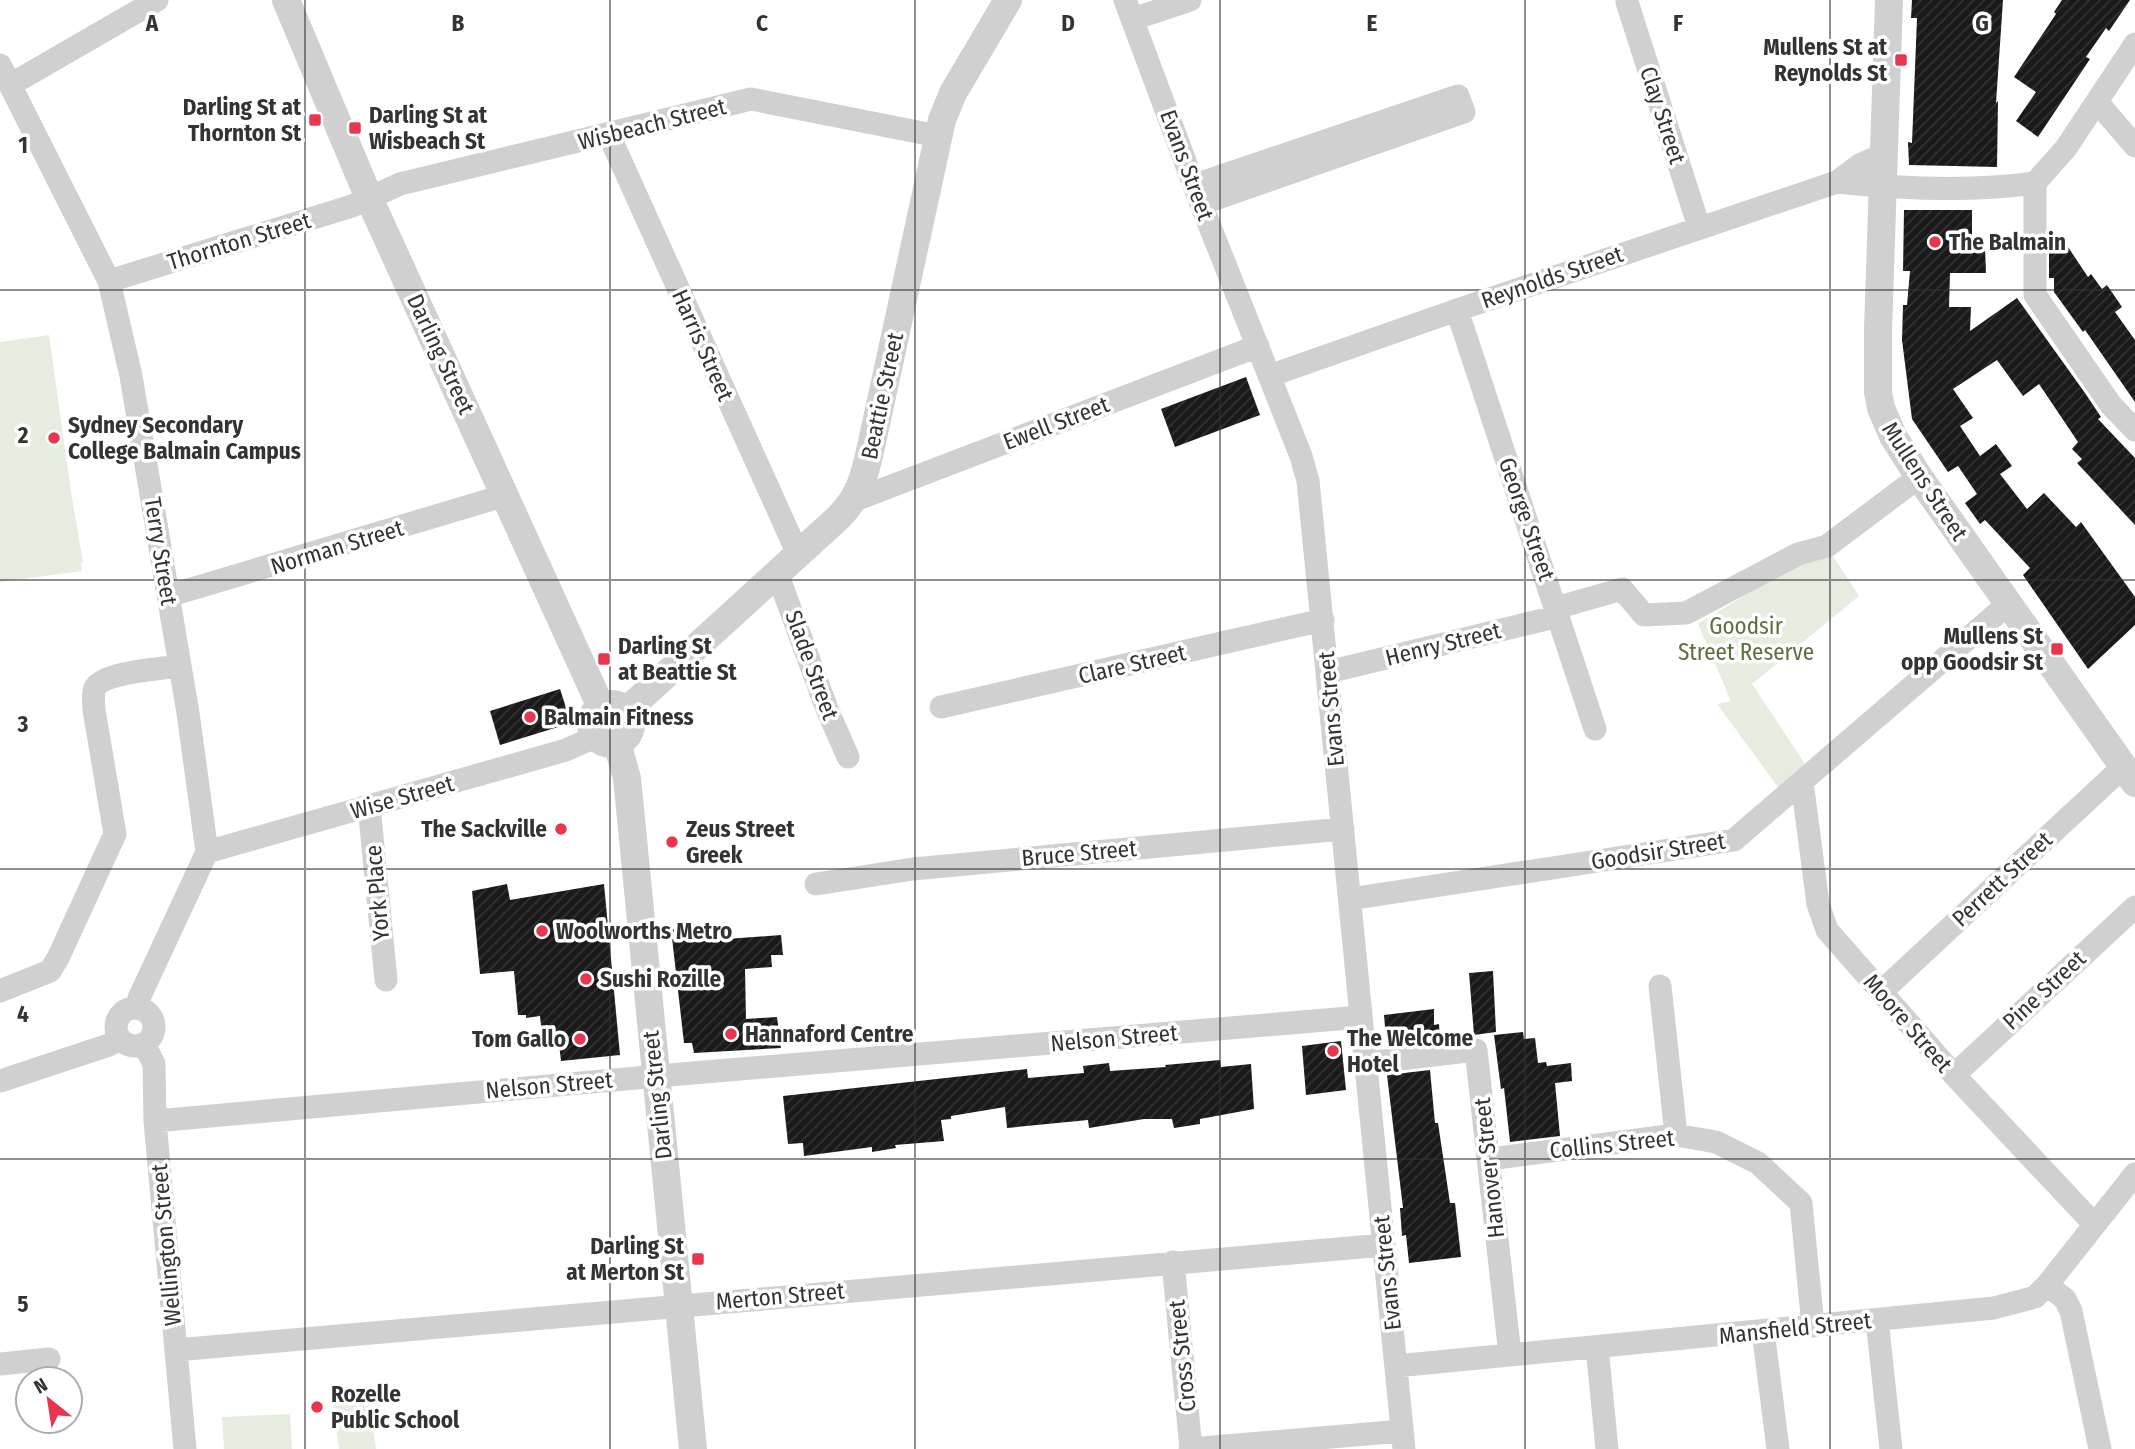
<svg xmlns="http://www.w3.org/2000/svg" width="2135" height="1449" font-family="'Fira Sans Condensed',sans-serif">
<defs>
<pattern id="building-hatch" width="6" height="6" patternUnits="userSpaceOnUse" patternTransform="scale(1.75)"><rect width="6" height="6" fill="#1a1a1a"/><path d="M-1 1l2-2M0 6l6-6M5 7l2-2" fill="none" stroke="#333"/></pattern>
</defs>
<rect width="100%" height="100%" fill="#fff"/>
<!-- green -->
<path fill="#e6ecdf" d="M 49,335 L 71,492 L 83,562 L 81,563 L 82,571 L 0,582 L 0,342 Z
M 1830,552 L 1859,596 L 1752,684 L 1809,770 L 1781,791 L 1717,704 L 1731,701 L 1698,624 L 1806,558 Z
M 368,1391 L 376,1449 L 339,1449 L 332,1396 Z
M 290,1414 L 292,1449 L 224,1449 L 222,1417 Z"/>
<!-- building -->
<path fill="url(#building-hatch)" d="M 1912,0 L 2003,0 L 1996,103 L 1998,101 L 1997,167 L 1909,165 L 1908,142 L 1912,143 L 1917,18 L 1911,18 Z
M 2062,0 L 2130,0 L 2109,31 L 2106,28 L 2086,57 L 2090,59 L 2038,137 L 2016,121 L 2036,92 L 2014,77 L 2056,14 L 2054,12 Z
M 1904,210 L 1972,210 L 1972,246 L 1985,247 L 1986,273 L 1950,273 L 1949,307 L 1971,307 L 1970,331 L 2017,298 L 2085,393 L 2101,417 L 2098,419 L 2135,458 L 2135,525 L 2077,463 L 2082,459 L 2072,449 L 2078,442 L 2039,384 L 2023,396 L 1997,360 L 1953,389 L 1973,418 L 1960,426 L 1980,456 L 1996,444 L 2012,466 L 2000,474 L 2027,509 L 2044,493 L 2076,527 L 2081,522 L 2135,597 L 2135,625 L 2088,669 L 2023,575 L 2030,568 L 1985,520 L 1980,524 L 1965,503 L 1977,494 L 1958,466 L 1948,472 L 1912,419 L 1902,340 L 1903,305 L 1907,305 L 1910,271 L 1903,271 Z
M 2049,246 L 2068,247 L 2088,277 L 2091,274 L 2102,289 L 2107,285 L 2122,307 L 2115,312 L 2135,340 L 2135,402 L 2085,330 L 2083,332 L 2054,292 L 2054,278 L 2049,278 Z
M 1246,377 L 1260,415 L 1175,447 L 1161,409 Z
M 560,689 L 571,723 L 500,745 L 490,711 Z
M 507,884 L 510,900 L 604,884 L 620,1055 L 561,1061 L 559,1044 L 543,1045 L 540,1016 L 526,1018 L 526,1015 L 518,1015 L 514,971 L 480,974 L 472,891 Z
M 697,926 L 699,941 L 781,935 L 783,955 L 771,955 L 772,967 L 745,969 L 746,1019 L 777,1017 L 781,1048 L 694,1053 L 692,1043 L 684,1043 L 671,929 Z
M 1493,971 L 1496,1032 L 1474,1035 L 1469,973 Z
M 1434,1009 L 1434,1025 L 1439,1024 L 1440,1040 L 1392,1046 L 1386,1038 L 1384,1015 Z
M 1523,1032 L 1524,1039 L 1535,1038 L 1538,1063 L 1546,1062 L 1547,1066 L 1571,1063 L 1572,1081 L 1555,1083 L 1560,1136 L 1510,1142 L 1504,1088 L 1501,1089 L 1494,1035 Z
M 1341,1041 L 1346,1090 L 1306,1095 L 1302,1046 Z
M 1220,1060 L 1221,1067 L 1251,1064 L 1254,1109 L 1200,1119 L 1200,1124 L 1174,1128 L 1172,1119 L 1144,1119 L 1089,1128 L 1088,1120 L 1007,1128 L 1005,1107 L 951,1116 L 951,1119 L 941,1120 L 944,1141 L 895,1145 L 896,1148 L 872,1152 L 872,1147 L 804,1156 L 803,1143 L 788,1144 L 783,1096 L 1027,1069 L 1028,1078 L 1084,1073 L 1083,1066 L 1109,1063 L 1110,1071 L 1166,1067 L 1165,1065 Z
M 1430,1070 L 1435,1123 L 1438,1123 L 1450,1203 L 1455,1203 L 1461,1257 L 1409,1263 L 1406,1235 L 1402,1236 L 1400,1208 L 1403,1208 L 1387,1075 Z"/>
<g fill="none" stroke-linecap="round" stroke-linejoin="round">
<!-- minor -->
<path stroke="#d0d0d0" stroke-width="23" d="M 1125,0 L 1201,204 L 1301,456 L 1308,481 L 1404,1449
M 1627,2 L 1699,227
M 1133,19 L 1190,0
M 0,65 L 109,281 L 131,376 L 188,713 L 207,852 L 139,998 L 138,1008
M 10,85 L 157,0
M 2097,102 L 2135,146
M 609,135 L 798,554
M 1837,182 C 1902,189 1971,192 2035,183 L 2066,148 L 2135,44
M 2035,183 L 2035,295 L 2111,405 L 2135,430
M 1195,185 L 1458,96 L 1464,112 L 1201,204
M 109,281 L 352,206 L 400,184 L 751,99 L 938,136
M 1457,310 L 1595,729
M 1269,376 L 1457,310 L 1837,182 L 1861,164 L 1885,154
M 855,500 L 1258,346
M 777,573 L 827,709 L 848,757
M 168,596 L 506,495
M 1556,608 L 1622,589 L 1644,615 L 1686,613 L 1798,554 L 1827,546 L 1919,477
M 1328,672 L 1559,616
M 941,707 L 1323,620
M 1802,782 L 1818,904 L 1827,930 L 1954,1075 L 2094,1224
M 369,806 L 386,980
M 207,852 L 566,750 L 595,737
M 816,884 L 913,869 L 1343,829
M 1350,899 L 1734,840 L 2008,604
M 1660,986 L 1676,1135
M 0,991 L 50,971 L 58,958 L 115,834 L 94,710 C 94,703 92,695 95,688 C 104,672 160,669 179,666
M 1881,992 L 2124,766
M116 1027a19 19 0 1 1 38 0a19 19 0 1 1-38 0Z
M 144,1044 L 154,1064 L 155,1121 L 185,1449
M 1366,1063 L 1476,1050 L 1510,1355
M 1954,1075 L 2135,907
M 0,1081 L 109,1045 L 120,1039
M 155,1121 L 681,1074 L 1361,1017
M 1489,1159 L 1676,1135 L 1716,1142 L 1758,1163 L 1801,1203 L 1813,1326
M 1173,1262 L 1191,1449
M 2047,1285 L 2065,1299 L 2071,1311 L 2100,1449
M 1877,1320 L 1891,1449
M 1763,1331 L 1778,1449
M 1597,1347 L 1607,1449
M 176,1350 L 1384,1245
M 0,1364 L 49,1359
M 1396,1366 L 1994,1308 L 2035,1297 L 2047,1285 L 2135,1174
M 1190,1449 L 1402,1431"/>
<!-- tertiary -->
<path stroke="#d0d0d0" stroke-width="28" d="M 286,0 L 369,198 L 601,707
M 1889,0 L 1878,330 L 1878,392 L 1881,408 L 1893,436 L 1919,477 L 2135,783
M591 724a20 20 0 1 1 40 0a20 20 0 1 1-40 0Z
M 626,711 L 838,518 C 862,494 865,473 872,442 L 942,120 L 953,93 L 1008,0
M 617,743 L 627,778 L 693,1449"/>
</g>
<!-- grid -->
<path fill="none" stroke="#333" stroke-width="2" stroke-opacity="0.55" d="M 305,0 L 305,1449M 610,0 L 610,1449M 915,0 L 915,1449M 1220,0 L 1220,1449M 1525,0 L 1525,1449M 1830,0 L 1830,1449M 0,290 L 2135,290M 0,580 L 2135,580M 0,869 L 2135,869M 0,1159 L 2135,1159"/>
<!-- markers -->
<g fill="#e7374f" stroke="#fff" stroke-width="2.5">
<rect x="1894" y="53" width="14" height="14" rx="3.5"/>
<rect x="308" y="113" width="14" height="14" rx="3.5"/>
<rect x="348" y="121" width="14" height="14" rx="3.5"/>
<circle cx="1935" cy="242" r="7"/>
<circle cx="54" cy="438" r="7"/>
<rect x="2050" y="642" width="14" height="14" rx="3.5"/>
<rect x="597" y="652" width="14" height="14" rx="3.5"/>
<circle cx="530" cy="717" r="7"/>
<circle cx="561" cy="829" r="7"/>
<circle cx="672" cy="842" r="7"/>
<circle cx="542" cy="931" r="7"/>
<circle cx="586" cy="979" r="7"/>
<circle cx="731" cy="1034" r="7"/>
<circle cx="580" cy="1039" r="7"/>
<circle cx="1333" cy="1051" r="7"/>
<rect x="691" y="1252" width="14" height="14" rx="3.5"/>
<circle cx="317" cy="1407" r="7"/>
</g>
<g text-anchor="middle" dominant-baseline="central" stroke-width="7" stroke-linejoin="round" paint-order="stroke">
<!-- poi labels -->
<g font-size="23" font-weight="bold" fill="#333" stroke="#fff" text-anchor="start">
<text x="1887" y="47" text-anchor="end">Mullens St at<tspan x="1887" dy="26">Reynolds St</tspan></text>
<text x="301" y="107" text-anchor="end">Darling St at<tspan x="301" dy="26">Thornton St</tspan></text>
<text x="369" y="115">Darling St at<tspan x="369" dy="26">Wisbeach St</tspan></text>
<text x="1949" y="242">The Balmain</text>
<text x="68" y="425">Sydney Secondary<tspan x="68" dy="26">College Balmain Campus</tspan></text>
<text x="2043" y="636" text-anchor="end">Mullens St<tspan x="2043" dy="26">opp Goodsir St</tspan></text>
<text x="618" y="646">Darling St<tspan x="618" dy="26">at Beattie St</tspan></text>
<text x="544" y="717">Balmain Fitness</text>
<text x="547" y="829" text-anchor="end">The Sackville</text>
<text x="686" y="829">Zeus Street<tspan x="686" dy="26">Greek</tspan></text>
<text x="556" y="931">Woolworths Metro</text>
<text x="600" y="979">Sushi Rozille</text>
<text x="745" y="1034">Hannaford Centre</text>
<text x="1347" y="1038">The Welcome<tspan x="1347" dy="26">Hotel</tspan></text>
<text x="566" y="1039" text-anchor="end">Tom Gallo</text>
<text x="684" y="1246" text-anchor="end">Darling St<tspan x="684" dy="26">at Merton St</tspan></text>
<text x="331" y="1394">Rozelle<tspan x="331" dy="26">Public School</tspan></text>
</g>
<!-- street labels -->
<g font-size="23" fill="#333" stroke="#fff">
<text transform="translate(1663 115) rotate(72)">Clay Street</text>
<text transform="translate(652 124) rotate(-14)">Wisbeach Street</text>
<text transform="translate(1187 165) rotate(70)">Evans Street</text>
<text transform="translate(239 241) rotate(-17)">Thornton Street</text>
<text transform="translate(1552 277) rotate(-19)">Reynolds Street</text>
<text transform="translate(703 345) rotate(66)">Harris Street</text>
<text transform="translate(441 354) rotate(65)">Darling Street</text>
<text transform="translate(882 396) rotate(-78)">Beattie Street</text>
<text transform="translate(1056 423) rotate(-21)">Ewell Street</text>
<text transform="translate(1925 481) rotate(57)">Mullens Street</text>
<text transform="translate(1527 519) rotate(71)">George Street</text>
<text transform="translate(337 547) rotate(-17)">Norman Street</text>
<text transform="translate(161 551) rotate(81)">Terry Street</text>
<text transform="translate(1443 644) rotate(-14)">Henry Street</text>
<text transform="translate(1132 664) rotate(-13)">Clare Street</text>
<text transform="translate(812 665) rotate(70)">Slade Street</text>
<text transform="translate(1331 709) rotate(-95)">Evans Street</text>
<text transform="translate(402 797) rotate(-16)">Wise Street</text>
<text transform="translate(1658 851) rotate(-9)">Goodsir Street</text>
<text transform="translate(1079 853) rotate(-5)">Bruce Street</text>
<text transform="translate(2002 879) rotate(-43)">Perrett Street</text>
<text transform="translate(377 893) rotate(-95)">York Place</text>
<text transform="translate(2044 990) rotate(-43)">Pine Street</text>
<text transform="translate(1908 1023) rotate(49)">Moore Street</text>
<text transform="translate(1114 1038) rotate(-5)">Nelson Street</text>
<text transform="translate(549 1085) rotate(-5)">Nelson Street</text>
<text transform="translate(657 1095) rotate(-96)">Darling Street</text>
<text transform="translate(1612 1144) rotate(-6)">Collins Street</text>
<text transform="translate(1489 1168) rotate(-96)">Hanover Street</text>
<text transform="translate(166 1245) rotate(-95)">Wellington Street</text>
<text transform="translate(1387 1273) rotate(-96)">Evans Street</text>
<text transform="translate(780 1296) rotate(-5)">Merton Street</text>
<text transform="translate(1795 1328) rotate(-6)">Mansfield Street</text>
<text transform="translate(1182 1356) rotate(-96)">Cross Street</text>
</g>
<!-- park labels -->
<g font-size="23" fill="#59703e" stroke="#fff">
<text x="1746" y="626">Goodsir<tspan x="1746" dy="26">Street Reserve</tspan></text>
</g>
</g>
<g font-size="23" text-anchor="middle" font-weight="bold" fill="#333" stroke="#fff" stroke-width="7" stroke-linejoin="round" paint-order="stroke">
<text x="152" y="31">A</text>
<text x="458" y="31">B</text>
<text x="762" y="31">C</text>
<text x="1068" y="31">D</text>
<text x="1372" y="31">E</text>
<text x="1678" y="31">F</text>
<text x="1982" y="31">G</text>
<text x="23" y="153">1</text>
<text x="23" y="443">2</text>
<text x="23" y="732">3</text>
<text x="23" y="1022">4</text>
<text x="23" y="1312">5</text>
</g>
<!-- north arrow -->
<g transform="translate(49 1400) rotate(330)"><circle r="33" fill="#ffffff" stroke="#adadad" stroke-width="2"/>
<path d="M0-5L12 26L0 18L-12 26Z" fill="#e7374f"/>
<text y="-10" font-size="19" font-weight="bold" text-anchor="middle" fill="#333333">N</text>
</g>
</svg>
